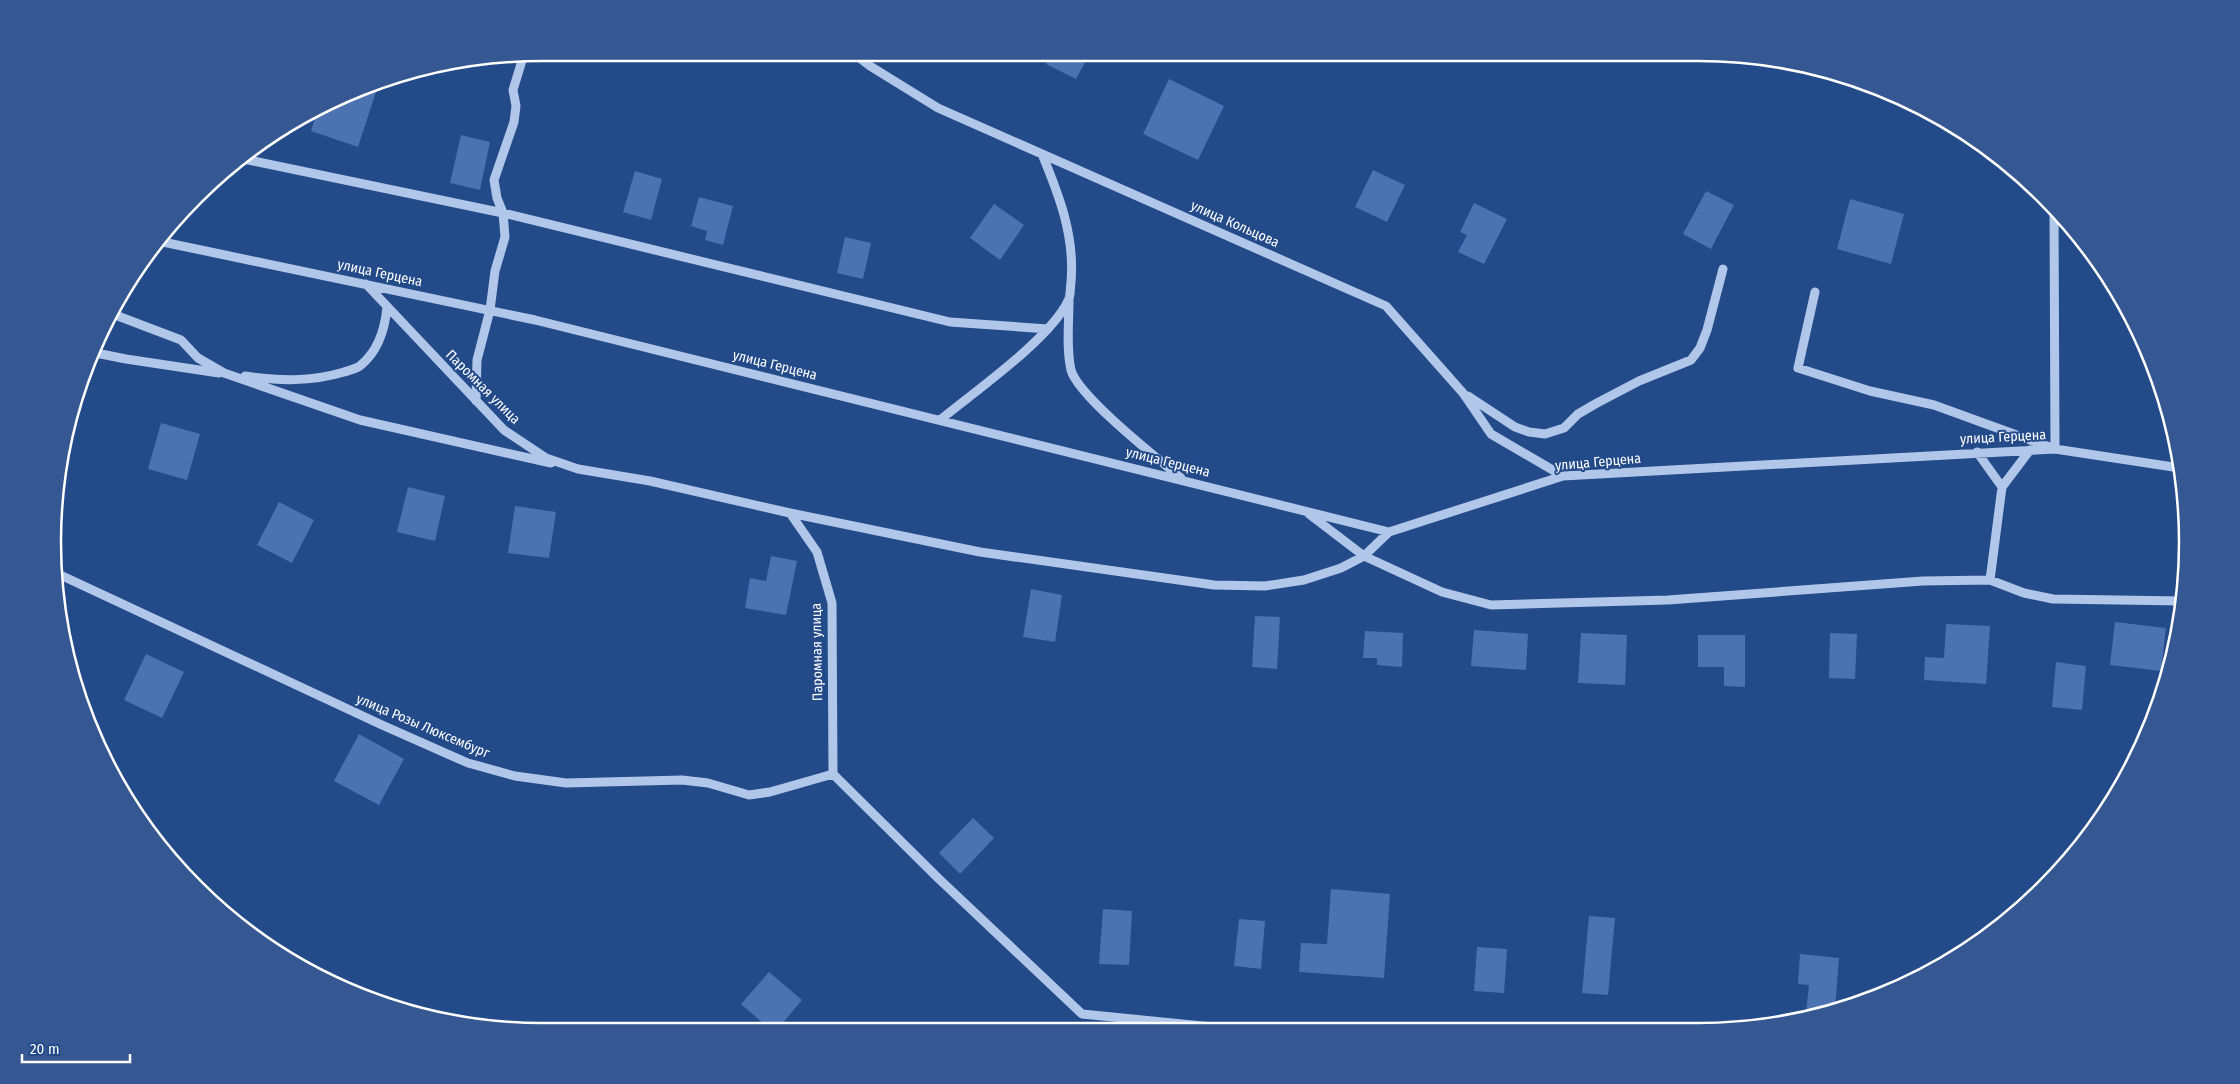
<svg xmlns="http://www.w3.org/2000/svg" width="2240" height="1084" font-family="'Fira Sans Condensed',sans-serif">
<rect width="100%" height="100%" fill="#234a89"/>
<!-- building -->
<path fill="#4b73b1" d="M 1052,53 L 1090,53 L 1076,79 L 1046,64 Z
M 1169,79 L 1224,106 L 1198,160 L 1143,134 Z
M 364,88 L 376,92 L 358,147 L 311,131 L 318,108 L 331,103 L 336,105 L 338,100 Z
M 461,135 L 490,142 L 480,190 L 450,183 Z
M 1373,170 L 1405,185 L 1387,222 L 1355,207 Z
M 635,171 L 662,179 L 651,220 L 623,212 Z
M 1706,191 L 1734,205 L 1711,249 L 1683,234 Z
M 699,197 L 733,206 L 723,245 L 705,240 L 707,231 L 691,226 Z
M 1850,199 L 1904,214 L 1891,264 L 1837,249 Z
M 1474,203 L 1507,219 L 1484,264 L 1458,252 L 1467,235 L 1460,232 Z
M 994,204 L 1024,225 L 1000,260 L 970,238 Z
M 845,237 L 871,243 L 863,279 L 837,273 Z
M 161,423 L 200,434 L 187,480 L 148,469 Z
M 408,487 L 445,496 L 435,541 L 397,532 Z
M 279,502 L 314,520 L 292,563 L 257,545 Z
M 515,506 L 556,512 L 549,558 L 508,553 Z
M 771,556 L 797,561 L 786,615 L 745,608 L 750,578 L 766,581 Z
M 1031,589 L 1062,595 L 1055,642 L 1023,637 Z
M 1255,616 L 1280,617 L 1277,669 L 1252,667 Z
M 2115,622 L 2166,628 L 2161,671 L 2110,665 Z
M 1946,624 L 1990,626 L 1986,684 L 1924,680 L 1925,657 L 1944,658 Z
M 1474,630 L 1528,634 L 1526,670 L 1471,666 Z
M 1365,631 L 1403,633 L 1402,667 L 1377,665 L 1377,658 L 1363,658 Z
M 1581,633 L 1627,635 L 1625,685 L 1578,683 Z
M 1830,633 L 1857,634 L 1855,679 L 1829,678 Z
M 1698,635 L 1745,635 L 1745,687 L 1724,686 L 1724,667 L 1698,667 Z
M 146,654 L 184,672 L 162,718 L 124,700 Z
M 2056,662 L 2086,666 L 2082,710 L 2052,707 Z
M 359,734 L 404,759 L 379,805 L 334,781 Z
M 973,818 L 994,838 L 960,874 L 939,853 Z
M 1331,889 L 1390,894 L 1384,978 L 1299,972 L 1301,943 L 1327,944 Z
M 1103,909 L 1132,911 L 1129,965 L 1099,964 Z
M 1589,916 L 1615,918 L 1608,995 L 1582,993 Z
M 1239,919 L 1265,921 L 1261,969 L 1234,966 Z
M 1477,947 L 1507,949 L 1504,993 L 1474,991 Z
M 1800,954 L 1839,958 L 1835,1008 L 1813,1014 L 1806,1013 L 1809,985 L 1798,984 Z
M 769,972 L 802,1000 L 776,1031 L 772,1031 L 741,1004 Z"/>
<g fill="none" stroke-linecap="round" stroke-linejoin="round">
<!-- minor -->
<path stroke="#b0c7ea" stroke-width="9" d="M 853,53 L 870,66 L 938,108 L 1386,306 L 1463,393 L 1491,434 L 1563,476
M 239,158 L 503,213 L 950,322 L 1048,329
M 158,241 L 535,320 L 1389,532 L 1563,476 L 2055,449 L 2180,468
M 366,284 L 504,430 L 546,458 L 578,469 L 650,481 L 790,513 L 817,552 L 832,603 L 833,774 L 938,878 L 1082,1014 L 1233,1029
M 1815,292 L 1798,368 L 1870,391 L 1934,405 L 2055,449 L 2054,208
M 1069,300 C 1069,323 1066,348 1071,370 C 1078,396 1157,458 1181,478
M 110,313 L 181,340 L 198,358 L 224,373 L 360,420 L 551,463
M 91,352 L 126,359 L 219,373
M 245,376 C 279,381 311,382 344,372 C 349,370 357,369 361,365 C 379,350 385,329 387,307
M 1468,396 L 1515,427 L 1529,432 L 1545,434 L 1564,428 L 1578,414 L 1597,403 L 1639,381 L 1691,360 L 1700,348 L 1707,330 L 1723,269
M 476,401 L 477,360 L 490,310 L 495,271 L 505,237 L 503,213 L 497,198 L 494,180 L 514,122 L 516,106 L 513,90 L 524,54
M 940,420 C 974,392 1050,339 1068,301 C 1071,296 1070,288 1071,282 C 1075,236 1059,195 1042,154
M 1977,452 L 2002,487
M 790,513 L 980,552 L 1214,585 L 1265,586 L 1304,580 L 1341,568 L 1364,556 L 1389,532
M 1309,514 L 1364,556 L 1442,592 L 1491,605 L 1668,600 L 1923,581 L 1990,580 L 2024,593 L 2053,599 L 2182,601
M 56,573 L 382,725 L 468,763 L 515,776 L 566,783 L 682,780 L 708,783 L 749,795 L 770,792 L 833,774
M 1990,580 L 2002,487 L 2030,450"/>
</g>
<g text-anchor="middle" dominant-baseline="central" stroke-width="4" stroke-linejoin="round" paint-order="stroke">
<!-- street labels -->
<g font-size="14" fill="#fff" stroke="#234a89">
<text transform="translate(1235 224) rotate(24)">улица Кольцова</text>
<text transform="translate(380 273) rotate(12)">улица Герцена</text>
<text transform="translate(775 365) rotate(14)">улица Герцена</text>
<text transform="translate(483 387) rotate(45)">Паромная улица</text>
<text transform="translate(2003 437) rotate(-3)">улица Герцена</text>
<text transform="translate(1168 462) rotate(14)">улица Герцена</text>
<text transform="translate(1598 462) rotate(-5)">улица Герцена</text>
<text transform="translate(817 652) rotate(-91)">Паромная улица</text>
<text transform="translate(423 726) rotate(23)">улица Розы Люксембург</text>
</g>
</g>
<!-- crop -->
<path d="M0 0H2240V1084H0ZM542 61H1698A481 481 0 0 1 2179 542V542A481 481 0 0 1 1698 1023H542A481 481 0 0 1 61 542V542A481 481 0 0 1 542 61Z" fill="#355892" fill-rule="evenodd"/>
<path fill="none" stroke="#fff" stroke-width="2.5" d="M542 61H1698A481 481 0 0 1 2179 542V542A481 481 0 0 1 1698 1023H542A481 481 0 0 1 61 542V542A481 481 0 0 1 542 61Z"/>
<!-- scale -->
<path d="M22 1054v8h108v-8" fill="none" stroke="#ffffff" stroke-width="2.5"/>
<text x="30" y="1054" font-size="15" fill="#ffffff" stroke="#234a89" stroke-width="4" paint-order="stroke">20 m</text>
</svg>
